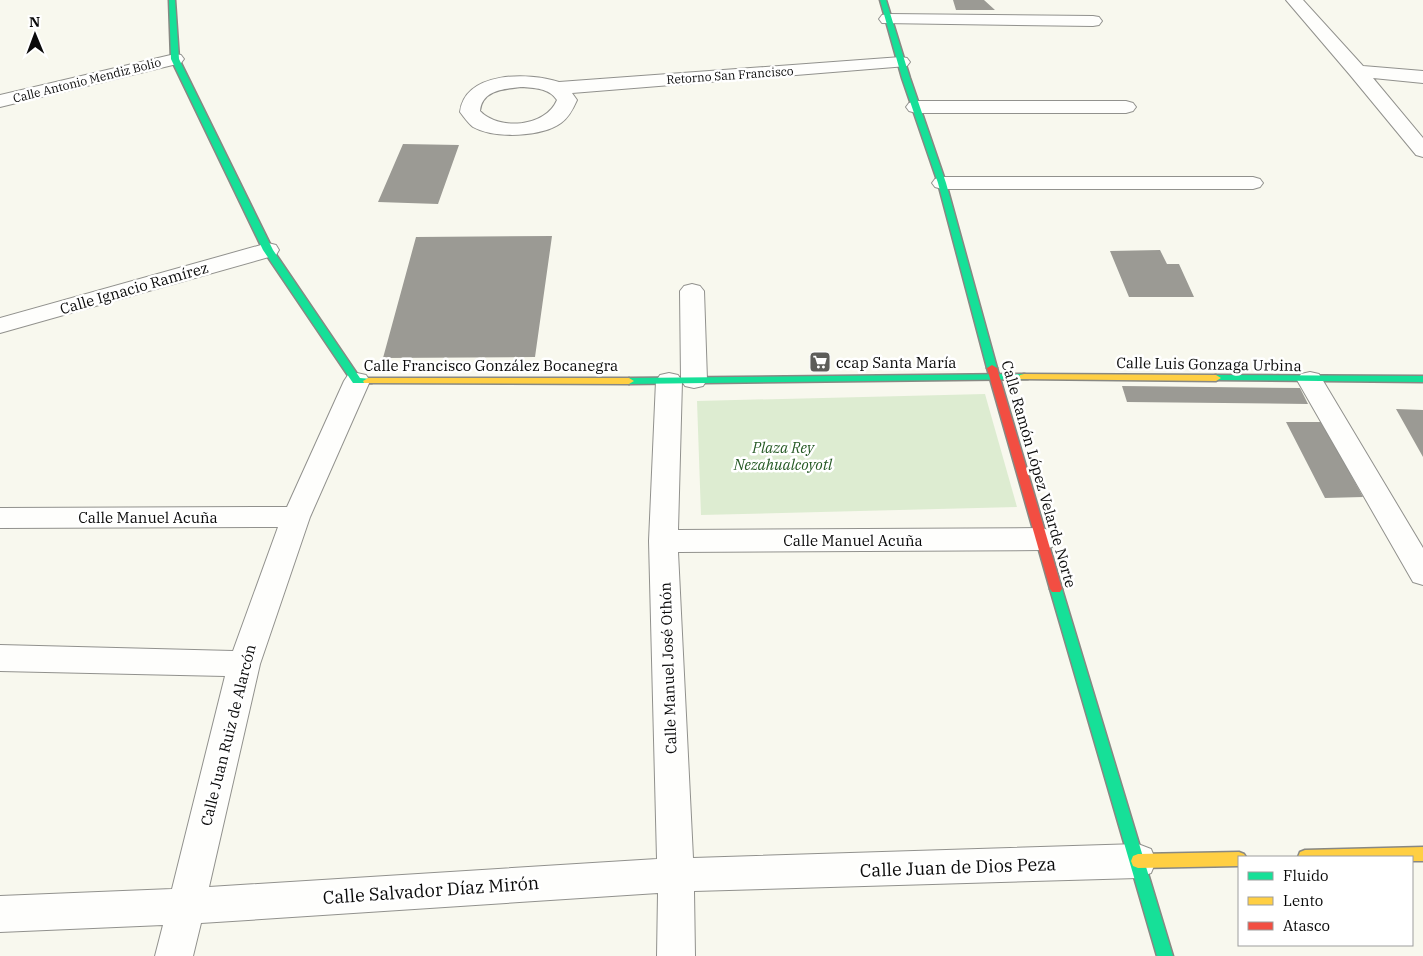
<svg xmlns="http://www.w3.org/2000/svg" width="1423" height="956" font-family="'IBM Plex Serif',serif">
<rect width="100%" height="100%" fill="#f8f8ee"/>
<!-- green -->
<path fill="#ddecd1" d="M 985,394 L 1017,507 L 701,515 L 697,401 Z"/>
<!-- building -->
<path fill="#9b9a94" d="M 953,0 L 984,0 L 995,10 L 956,10 Z
M 403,144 L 459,145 L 438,204 L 378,202 Z
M 552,236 L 535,357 L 383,358 L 416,237 Z
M 1160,250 L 1167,264 L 1179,264 L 1194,297 L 1129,297 L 1110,251 Z
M 1122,386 L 1300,388 L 1308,404 L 1127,402 Z
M 1396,409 L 1423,410 L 1423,457 Z
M 1286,422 L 1322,422 L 1363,497 L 1325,498 Z"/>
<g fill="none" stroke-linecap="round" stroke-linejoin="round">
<!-- street casing -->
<g stroke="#91918d" stroke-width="2">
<path id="street" d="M 1286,0 L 1303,0 L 1363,66 L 1423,71 L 1423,83 L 1373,78 L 1423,138 L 1423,157 L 1416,155 L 1350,75 Z
M 888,14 L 1093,16 L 1099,17 L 1102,21 L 1099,25 L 1093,26 L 882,23 L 879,19 L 882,15 Z
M 175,54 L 181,55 L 184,59 L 181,63 L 0,107 L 0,95 Z
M 901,57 L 907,58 L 910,62 L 907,66 L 572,93 L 577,100 C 573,109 569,117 561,123 C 542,137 494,139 473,127 C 468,123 464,117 460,112 C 465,71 529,72 559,82 ZM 521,87 C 535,88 549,88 557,100 C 546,127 499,131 480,111 C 482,90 504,89 521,87 Z
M 916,101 L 1126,101 L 1133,103 L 1136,107 L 1133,111 L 1126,113 L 916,113 L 909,111 L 906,107 L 909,103 Z
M 942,177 L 1253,177 L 1260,179 L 1263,183 L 1260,187 L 1253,189 L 942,189 L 935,187 L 932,183 L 935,179 Z
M 268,243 L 276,245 L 279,250 L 276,255 L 0,333 L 0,318 Z
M 692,284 L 700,286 L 704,291 L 707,380 L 703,386 L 694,388 L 685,386 L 681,380 L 680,291 L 684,286 Z
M 1310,372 L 1319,374 L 1423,548 L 1423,585 L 1413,582 L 1297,380 L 1301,374 Z
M 357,373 L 366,375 L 370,381 L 310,517 L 260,664 L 209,887 L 657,859 L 649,541 L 656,381 L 660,375 L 669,373 L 678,375 L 682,381 L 678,530 L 1042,528 L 1052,531 L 1056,539 L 1052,547 L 1042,550 L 678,552 L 693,858 L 1138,844 L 1151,849 L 1156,861 L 1151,873 L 1138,878 L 694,891 L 695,956 L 657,956 L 658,893 L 201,923 L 193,956 L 155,956 L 163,925 L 0,932 L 0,896 L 172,889 L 225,676 L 0,671 L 0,645 L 233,651 L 278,527 L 0,528 L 0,508 L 287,507 L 344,381 L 348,375 Z"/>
</g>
<!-- fast casing -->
<g stroke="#888883" stroke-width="3">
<path id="fast" d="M 169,0 L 175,0 L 179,59 L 273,250 L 360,378 L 372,379 L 373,381 L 372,383 L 353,383 L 263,250 L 171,59 Z
M 880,0 L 886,0 L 910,78 L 946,183 L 997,368 L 996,370 L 992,371 L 987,368 L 938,183 L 902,78 Z
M 1024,374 L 1028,375 L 1029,377 L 1028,379 L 629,384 L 624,381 L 629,378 Z
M 1216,375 L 1423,376 L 1423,382 L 1212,380 L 1211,378 L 1212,376 Z
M 1056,584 L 1060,586 L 1062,589 L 1173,956 L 1157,956 L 1050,589 L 1052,586 Z"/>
</g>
<!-- slow casing -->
<g stroke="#888883" stroke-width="3">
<path id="slow" d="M 1024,374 L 1216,375 L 1221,378 L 1216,381 L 1020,379 L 1019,377 L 1020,375 Z
M 368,378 L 629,378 L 634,381 L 629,384 L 364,383 L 363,381 Z
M 1423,847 L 1423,861 L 1412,861 L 1412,857 L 1298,857 L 1300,852 L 1305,850 Z
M 1239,852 L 1244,854 L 1246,857 L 1239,857 L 1239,866 L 1138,868 L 1133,866 L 1131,861 L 1133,856 L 1138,854 Z"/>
</g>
<!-- jam casing -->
<g stroke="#888883" stroke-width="3">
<path id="jam" d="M 992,365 L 997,368 L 1062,589 L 1060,592 L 1052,592 L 1050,589 L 987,368 Z"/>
</g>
<!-- street -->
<use href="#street" fill="#fefefc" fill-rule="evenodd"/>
<!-- fast -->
<use href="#fast" fill="#16e098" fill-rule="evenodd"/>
<!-- slow -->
<use href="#slow" fill="#ffcf43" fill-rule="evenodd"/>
<!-- jam -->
<use href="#jam" fill="#f24e42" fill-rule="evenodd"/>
</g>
<!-- icons -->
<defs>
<g id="supermarket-square" transform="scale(1.125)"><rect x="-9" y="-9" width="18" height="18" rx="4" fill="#5d5d5a" stroke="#fff"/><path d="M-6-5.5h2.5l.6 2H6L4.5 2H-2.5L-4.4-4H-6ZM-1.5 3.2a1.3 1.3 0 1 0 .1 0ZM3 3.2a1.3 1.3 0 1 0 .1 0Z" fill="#fff"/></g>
</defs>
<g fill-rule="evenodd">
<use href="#supermarket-square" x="820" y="362"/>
</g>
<g text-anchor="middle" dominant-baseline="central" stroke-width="5" stroke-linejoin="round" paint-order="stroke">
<!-- far-street labels -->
<g font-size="12" fill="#0a0a0a" stroke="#fff">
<text transform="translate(730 75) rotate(-4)">Retorno San Francisco</text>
<text transform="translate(87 80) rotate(-14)">Calle Antonio Mendiz Bolio</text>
</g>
<!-- street labels -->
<g font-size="15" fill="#0a0a0a" stroke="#fff">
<text transform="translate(134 288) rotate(-16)">Calle Ignacio Ramírez</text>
<text transform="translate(1209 364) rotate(1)">Calle Luis Gonzaga Urbina</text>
<text x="491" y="365">Calle Francisco González Bocanegra</text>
<text transform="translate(1039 474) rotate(74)">Calle Ramón López Velarde Norte</text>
<text x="148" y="517">Calle Manuel Acuña</text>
<text x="853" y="540">Calle Manuel Acuña</text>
<text transform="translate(668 668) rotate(-92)">Calle Manuel José Othón</text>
<text transform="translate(228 735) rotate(-76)">Calle Juan Ruiz de Alarcón</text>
</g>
<!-- poi labels -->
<g font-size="15" fill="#0a0a0a" stroke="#fff" text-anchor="start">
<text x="836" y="362">ccap Santa María</text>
</g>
<!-- park labels -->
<g font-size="15" font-style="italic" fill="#255924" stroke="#fff">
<text x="783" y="447">Plaza Rey<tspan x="783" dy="17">Nezahualcoyotl</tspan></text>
</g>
<!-- near-street labels -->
<g font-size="18" fill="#0a0a0a" stroke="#fff">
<text transform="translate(958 867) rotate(-2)">Calle Juan de Dios Peza</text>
<text transform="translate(431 890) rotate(-4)">Calle Salvador Díaz Mirón</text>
</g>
</g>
<!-- legend -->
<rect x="1238" y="856" width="175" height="90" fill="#ffffff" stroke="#9d9d9d"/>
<rect x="1248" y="872" width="25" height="8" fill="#16e098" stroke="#9d9d9d"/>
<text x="1283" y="881" font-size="15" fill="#0a0a0a">Fluido</text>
<rect x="1248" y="897" width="25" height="8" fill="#ffcf43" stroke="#9d9d9d"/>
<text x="1283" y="906" font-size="15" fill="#0a0a0a">Lento</text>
<rect x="1248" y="922" width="25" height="8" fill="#f24e42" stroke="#9d9d9d"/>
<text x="1283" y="931" font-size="15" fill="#0a0a0a">Atasco</text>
<!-- north arrow -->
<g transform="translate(35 35) rotate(359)" stroke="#ffffff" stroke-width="4" paint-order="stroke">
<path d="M0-4L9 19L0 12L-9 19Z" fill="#0a0a0a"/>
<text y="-8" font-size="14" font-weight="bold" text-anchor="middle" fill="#0a0a0a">N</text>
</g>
</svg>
